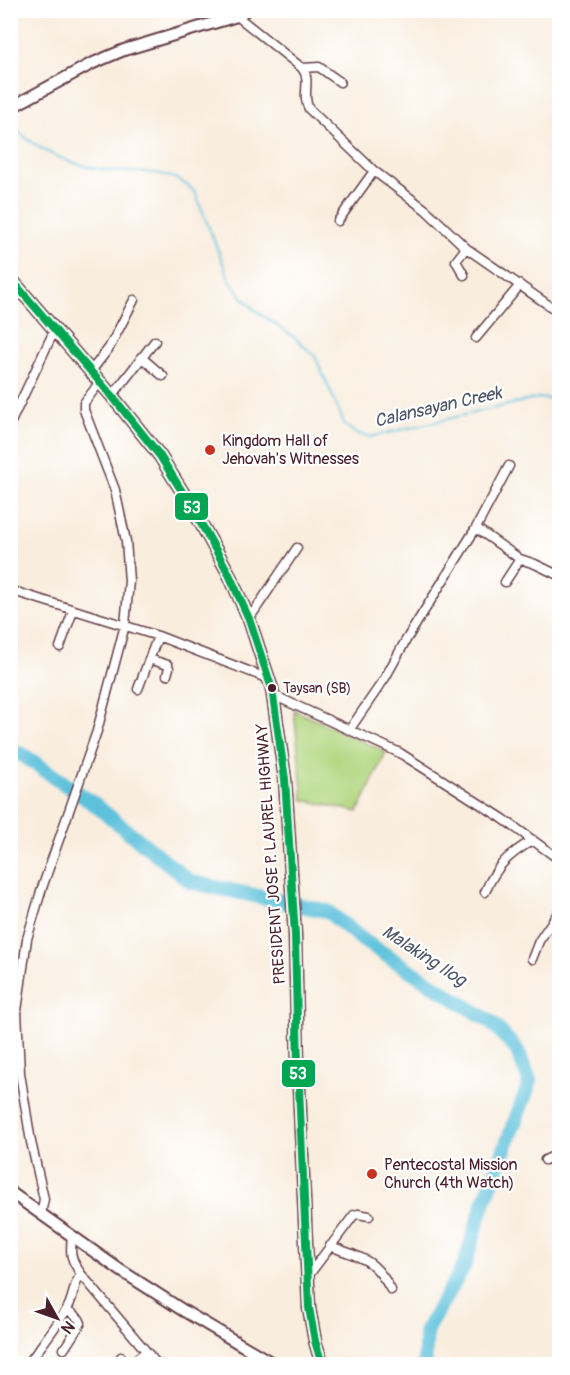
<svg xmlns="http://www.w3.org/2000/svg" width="570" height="1375" font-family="Pangolin,sans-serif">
<rect width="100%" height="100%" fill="#fff"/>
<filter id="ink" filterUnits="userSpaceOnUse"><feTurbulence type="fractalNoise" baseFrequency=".0167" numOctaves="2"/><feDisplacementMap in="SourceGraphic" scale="12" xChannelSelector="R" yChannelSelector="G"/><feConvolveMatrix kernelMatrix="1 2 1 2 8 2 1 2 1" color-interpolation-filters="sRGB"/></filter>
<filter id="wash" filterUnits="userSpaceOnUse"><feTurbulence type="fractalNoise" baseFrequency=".008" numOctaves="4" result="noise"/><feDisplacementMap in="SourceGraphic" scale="24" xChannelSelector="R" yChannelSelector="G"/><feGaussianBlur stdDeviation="1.35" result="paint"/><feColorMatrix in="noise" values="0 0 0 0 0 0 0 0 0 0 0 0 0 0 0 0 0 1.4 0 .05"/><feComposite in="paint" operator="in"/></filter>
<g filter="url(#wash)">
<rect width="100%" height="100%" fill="#f9edde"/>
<!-- green -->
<path fill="#b1d67f" stroke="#7e7a55" stroke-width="1.5" d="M 294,710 L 386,752 L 358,812 L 303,800 Z"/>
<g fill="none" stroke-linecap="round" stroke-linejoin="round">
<!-- stream -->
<path stroke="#5dc1dc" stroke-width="2" d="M 10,123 C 33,148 65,163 99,169 C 134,176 167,164 195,192 L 230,281 L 242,297 L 256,311 L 294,337 L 315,356 L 345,425 L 355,433 L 370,437 L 538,398 L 560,400"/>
<!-- river -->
<path stroke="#5dc1dc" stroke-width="15" d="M 10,751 L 23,755 L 94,804 L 191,882 L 327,911 L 364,941 L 491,1022 L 517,1050 L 530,1082 L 482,1208 L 464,1266 L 426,1330 L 425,1364"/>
</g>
</g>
<g filter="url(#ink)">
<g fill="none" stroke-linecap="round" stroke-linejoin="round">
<!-- minor casing -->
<g stroke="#643e46" stroke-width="11">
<path id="minor" d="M 237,16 L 302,68 C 312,80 301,95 309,109 L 374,171 L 426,210 L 466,248 L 560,313
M 302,68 L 319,67 L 340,82
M 338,221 L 374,171
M 464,275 L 456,261 L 466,248
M 476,338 L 520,285
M 141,357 L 163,376
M 91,371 L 109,348 L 134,300
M 112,396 L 155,341
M 10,424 L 55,329
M 476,528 L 520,559 L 535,564 L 560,576
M 505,582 L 520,559
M 10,590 L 158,636 L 269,679
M 249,619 L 297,548
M 60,647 L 73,611
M 149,659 L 168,665 L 169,668 L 167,675
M 138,689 L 158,636
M 273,695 L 400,753 L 502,818 L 560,860
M 350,729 L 385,678 L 406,640 L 476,528 L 509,466
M 485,892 C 497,865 508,855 533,840
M 532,959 L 539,941 L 560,910
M 545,1160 L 560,1153
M 41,1214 L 44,1199 L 31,1142 L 20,1073 L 17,1011 L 27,939 L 42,888 L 97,731 L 125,625 L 129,581 L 126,541 L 115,490 L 84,410 L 84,403 L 100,382
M 72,1235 C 70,1254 70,1258 81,1274 L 157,1364
M 330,1246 C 362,1258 374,1258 391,1290
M 308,1276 L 354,1215 L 358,1214 L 369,1216
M 64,1349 L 81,1323 L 79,1319 L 67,1309
M 121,1357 L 130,1364 L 145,1352
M 28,1364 C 41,1346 55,1328 67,1309 C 74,1298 73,1284 81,1274"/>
</g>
<!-- major casing -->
<g stroke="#643e46" stroke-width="14">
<path id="major" d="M 10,108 L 91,64 L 124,50 L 237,16 L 246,10
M 10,1192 L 120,1270 L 184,1311 L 274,1364"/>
</g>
<!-- highway casing -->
<g stroke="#643e46" stroke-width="15">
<path id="highway" d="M 10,278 L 112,396 L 160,456 L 193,509 L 228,572 L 249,619 L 272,689 L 285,779 L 295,935 L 298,1066 L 309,1308 L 315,1341 L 322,1364"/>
</g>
<!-- minor -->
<use href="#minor" stroke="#fff" stroke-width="8"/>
<!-- major -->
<use href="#major" stroke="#fff" stroke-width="10"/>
<!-- highway -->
<use href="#highway" stroke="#fff" stroke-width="12"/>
<!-- bus-1 casing -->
<g stroke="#fff" stroke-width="12">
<path id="bus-1" d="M 10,278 L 112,396 L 160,456 L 193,509 L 228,572 L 249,619 L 272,689 L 285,779 L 295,935 L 298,1066 L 309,1308 L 315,1341 L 322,1364"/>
</g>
<!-- bus-1 -->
<use href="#bus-1" stroke="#00a651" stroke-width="8"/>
</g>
</g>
<!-- markers -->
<g fill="#c8321e" stroke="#fff" stroke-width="2">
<circle cx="210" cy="450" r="6"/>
<circle cx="372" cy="1174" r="6"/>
</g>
<circle fill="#4a1f2b" stroke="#fff" stroke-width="2" cx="272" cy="688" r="5"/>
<g text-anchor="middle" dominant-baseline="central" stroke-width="4.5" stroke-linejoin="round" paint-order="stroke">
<!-- bus labels -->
<g font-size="14" fill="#4a1f2b" stroke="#fff" text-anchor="start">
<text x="283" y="688">Taysan (SB)</text>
</g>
<!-- poi labels -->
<g font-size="16" fill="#4a1f2b" stroke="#fff" text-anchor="start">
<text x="222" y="441">Kingdom Hall of<tspan x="222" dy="18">Jehovah's Witnesses</tspan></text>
<text x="384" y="1165">Pentecostal Mission<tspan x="384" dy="18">Church (4th Watch)</tspan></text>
</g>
<!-- street labels -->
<g font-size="16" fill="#4a1f2b" stroke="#fff">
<text transform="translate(271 854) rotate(-94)">PRESIDENT JOSE P. LAUREL HIGHWAY</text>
</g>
<!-- water labels -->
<g font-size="18" font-style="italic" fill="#515869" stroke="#fff">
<text transform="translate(438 407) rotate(-13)">Calansayan Creek</text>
<text transform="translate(424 956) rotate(33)">Malaking Ilog</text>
</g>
</g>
<g stroke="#fff" stroke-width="2">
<rect x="174" y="492" width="35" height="29" rx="6" fill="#00a651"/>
<rect x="281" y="1059" width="35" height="29" rx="6" fill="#00a651"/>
</g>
<g font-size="16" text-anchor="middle" font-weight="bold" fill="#fff">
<text x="192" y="513">53</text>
<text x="298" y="1079">53</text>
</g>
<!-- margin -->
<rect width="570" height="1375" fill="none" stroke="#fff" stroke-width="36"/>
<!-- north arrow -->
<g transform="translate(57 1318) rotate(130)" stroke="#ffffff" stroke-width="4.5" paint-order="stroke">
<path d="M0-4.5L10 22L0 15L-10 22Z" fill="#4a1f2b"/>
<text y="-9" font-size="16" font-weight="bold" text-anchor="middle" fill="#4a1f2b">N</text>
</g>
</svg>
